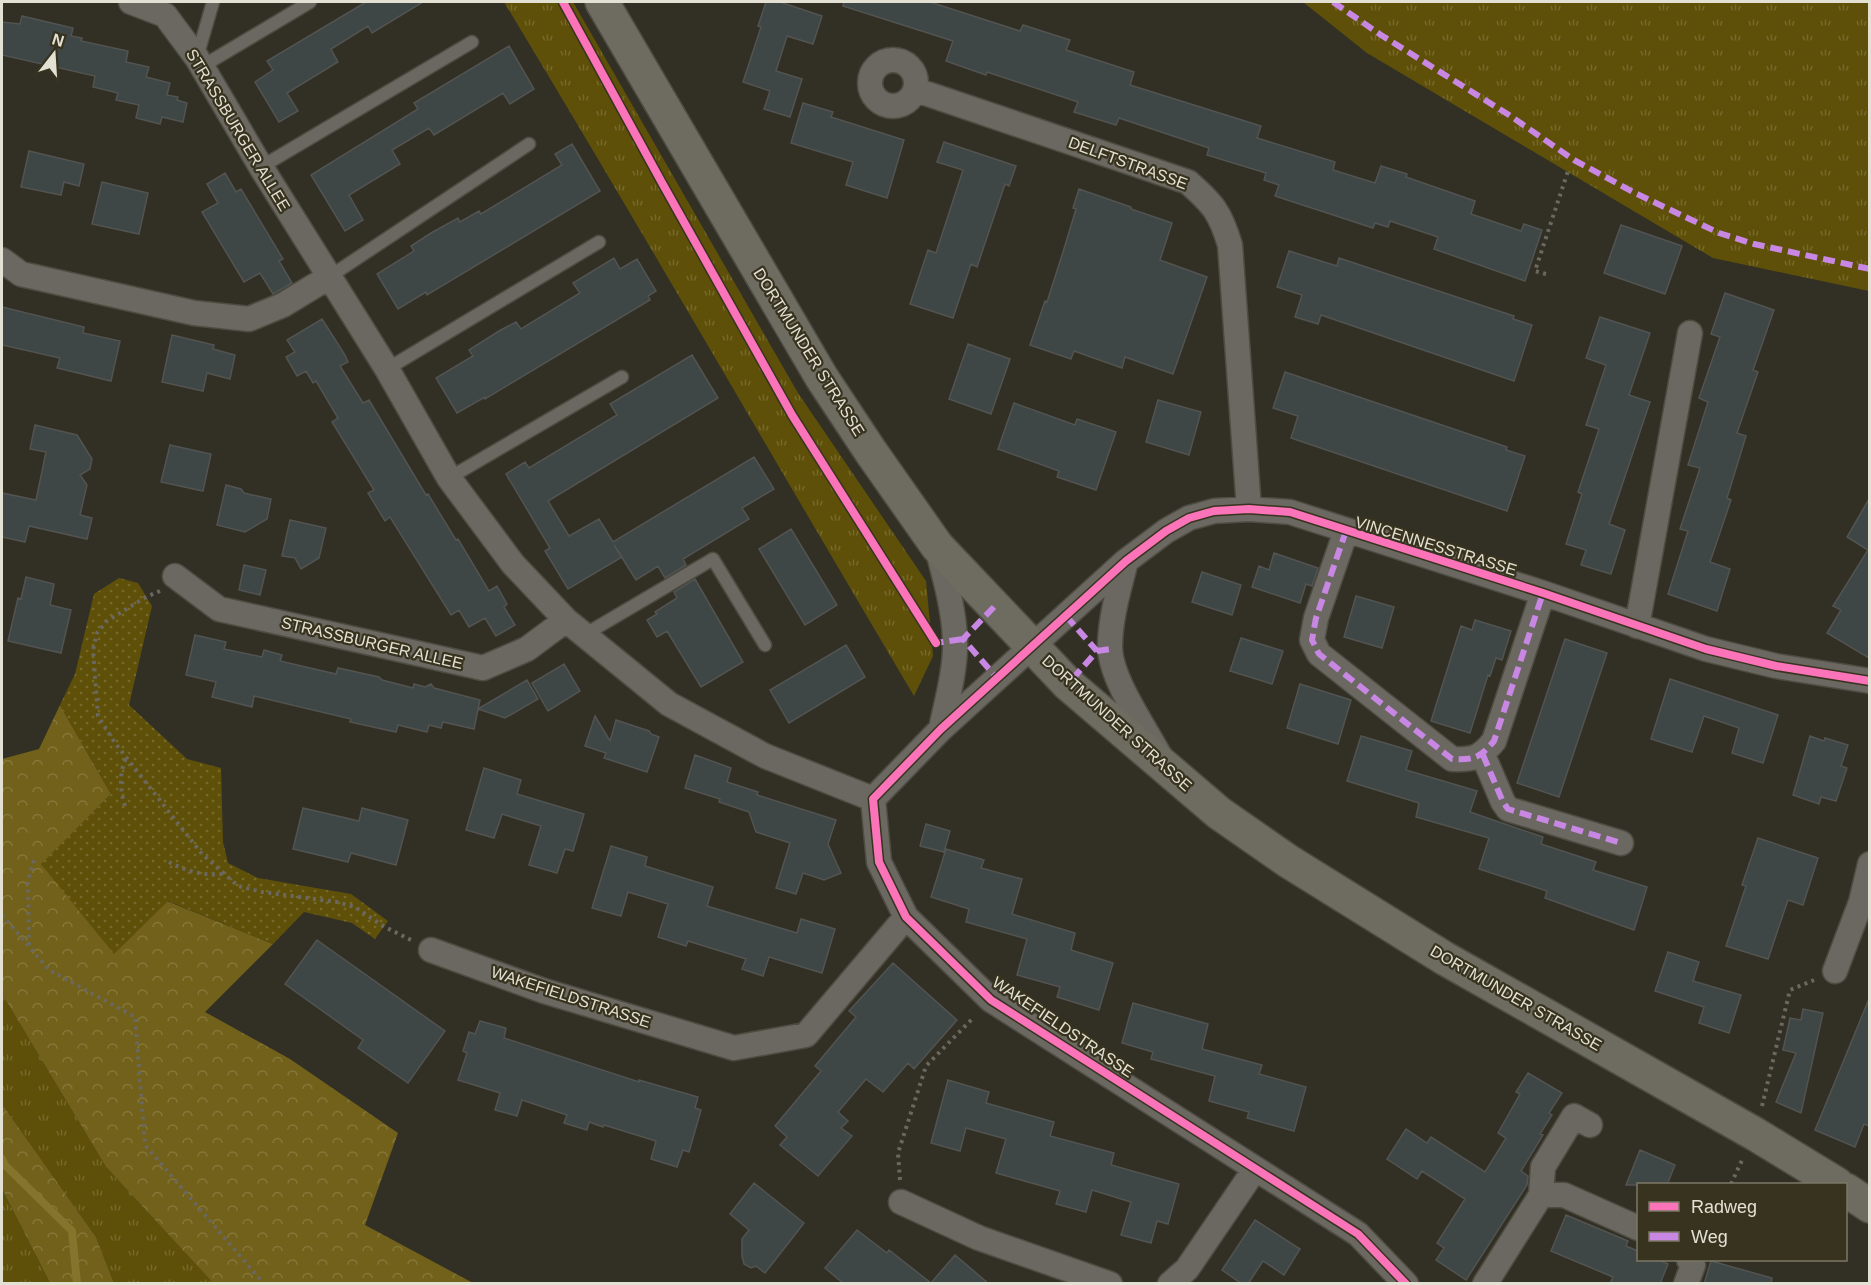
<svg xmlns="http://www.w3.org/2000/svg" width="1871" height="1285" font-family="Helvetica,sans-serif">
<defs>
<pattern id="grass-tufts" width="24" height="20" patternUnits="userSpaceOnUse" patternTransform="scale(1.5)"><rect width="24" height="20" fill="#5e5008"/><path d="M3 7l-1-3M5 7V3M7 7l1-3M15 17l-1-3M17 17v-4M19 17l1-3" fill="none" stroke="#75692b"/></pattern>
<pattern id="forest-crowns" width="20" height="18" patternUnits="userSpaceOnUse" patternTransform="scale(1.5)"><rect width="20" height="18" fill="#71611a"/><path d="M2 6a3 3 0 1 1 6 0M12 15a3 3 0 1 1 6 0" fill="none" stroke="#85773a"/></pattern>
<pattern id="park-dots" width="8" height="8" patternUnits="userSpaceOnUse" patternTransform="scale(1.5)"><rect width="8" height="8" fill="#5e5008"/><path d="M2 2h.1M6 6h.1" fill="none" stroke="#75692b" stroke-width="1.8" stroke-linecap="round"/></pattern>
</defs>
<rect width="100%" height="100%" fill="#323025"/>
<!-- grass -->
<path fill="url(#grass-tufts)" d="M 504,2 L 573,2 L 798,393 L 926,581 L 933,656 L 914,696 C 777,465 643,232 504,2 Z
M 1303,2 L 1869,2 L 1869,291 L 1713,258 L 1367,53 Z
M 2,994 L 106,1167 L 213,1283 L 114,1283 L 96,1237 L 2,1104 Z
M 2,1189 L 50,1283 L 2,1283 Z"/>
<!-- forest -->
<path fill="url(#forest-crowns)" d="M 60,705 L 111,794 L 41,865 L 167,901 L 273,944 L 205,1012 L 290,1059 L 398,1133 L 365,1225 L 473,1283 L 213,1283 L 106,1167 L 2,994 L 2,759 L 39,749 Z
M 2,1104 L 96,1237 L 114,1283 L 50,1283 L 2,1189 Z"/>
<!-- park -->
<path fill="url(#park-dots)" d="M 119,578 L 138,583 L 152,606 L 129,705 L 187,759 L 221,768 L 223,842 L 228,863 L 258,878 L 351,894 L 388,921 L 375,939 L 352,923 L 304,912 L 273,944 L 168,901 L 114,954 L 41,864 L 111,794 L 60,705 L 75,674 L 94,594 Z"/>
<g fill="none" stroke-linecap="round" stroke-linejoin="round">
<!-- stream -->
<path stroke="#85742c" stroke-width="8" d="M 2,1159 L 5,1165 L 72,1231 L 77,1284"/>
</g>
<!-- building -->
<path fill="#3f4646" stroke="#525451" stroke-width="1.5" d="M 366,2 L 423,2 L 372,33 L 368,26 L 331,49 L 338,62 L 287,93 L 298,111 L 279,122 L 255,82 L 273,70 L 267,61 Z
M 766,2 L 780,2 L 822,16 L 813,44 L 787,36 L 776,71 L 802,79 L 790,117 L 764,109 L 770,91 L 743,82 L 761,27 L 758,26 Z
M 844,2 L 930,2 L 1020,31 L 1023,25 L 1070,40 L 1066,50 L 1134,72 L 1130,85 L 1261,126 L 1257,138 L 1335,162 L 1333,170 L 1375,183 L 1381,166 L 1407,174 L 1406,177 L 1475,201 L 1471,214 L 1521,231 L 1524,224 L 1542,230 L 1525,281 L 1434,249 L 1438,237 L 1390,221 L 1388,227 L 1375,223 L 1373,228 L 1275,196 L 1279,185 L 1264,180 L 1266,173 L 1207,155 L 1209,148 L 1119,118 L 1116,125 L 1074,112 L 1078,102 L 987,72 L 986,75 L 946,61 L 953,41 L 843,6 Z
M 22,16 L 73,28 L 71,36 L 82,38 L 81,41 L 128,51 L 126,62 L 149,67 L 146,77 L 170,83 L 167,95 L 178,97 L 177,100 L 187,103 L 183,122 L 162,117 L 160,124 L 136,118 L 139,105 L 116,100 L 118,93 L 93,87 L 95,76 L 2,55 L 2,22 L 20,24 Z
M 509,46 L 534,89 L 510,104 L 503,93 L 434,135 L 429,128 L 392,150 L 400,164 L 349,195 L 363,220 L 345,231 L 311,175 L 418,109 L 414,103 Z
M 803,103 L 833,112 L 831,117 L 904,140 L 887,198 L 846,185 L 853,162 L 791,143 Z
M 944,142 L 1016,166 L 1009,186 L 1005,184 L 977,267 L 971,264 L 953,318 L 910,304 L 928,250 L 936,253 L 963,170 L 937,162 Z
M 572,144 L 600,191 L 427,295 L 426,292 L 398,309 L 377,274 L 414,251 L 411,246 L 431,233 L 458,218 L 460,222 L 479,211 L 481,214 L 562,165 L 555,154 Z
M 29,151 L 84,164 L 79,186 L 64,182 L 61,195 L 21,187 Z
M 225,173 L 236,192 L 241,189 L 283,259 L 279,261 L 292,283 L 273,294 L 260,273 L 244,282 L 202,212 L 218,203 L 207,184 Z
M 102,182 L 148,193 L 139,234 L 92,224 Z
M 1079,189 L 1131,207 L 1131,209 L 1172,223 L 1160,260 L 1207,277 L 1173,374 L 1125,357 L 1122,368 L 1074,351 L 1071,359 L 1030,345 L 1045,301 L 1047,302 L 1063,252 L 1076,209 L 1073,208 Z
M 1621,225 L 1682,246 L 1665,294 L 1604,273 Z
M 1289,251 L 1337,266 L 1339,258 L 1514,316 L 1513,319 L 1532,325 L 1514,381 L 1321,315 L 1318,324 L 1295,317 L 1302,295 L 1277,287 Z
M 614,258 L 620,269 L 637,259 L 656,291 L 648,296 L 650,300 L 485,399 L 485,397 L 457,413 L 436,378 L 473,356 L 469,350 L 499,331 L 516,322 L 521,329 L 580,293 L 573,283 Z
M 1725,293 L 1774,310 L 1753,370 L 1758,372 L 1737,433 L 1746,436 L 1727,498 L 1731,500 L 1710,562 L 1730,569 L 1717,611 L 1668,594 L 1688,531 L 1680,529 L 1700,468 L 1688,465 L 1708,402 L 1699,398 L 1720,337 L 1711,334 Z
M 2,307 L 84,327 L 83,333 L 120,341 L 111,381 L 57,368 L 60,358 L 2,345 Z
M 1600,317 L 1650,333 L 1629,395 L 1650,402 L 1609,524 L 1625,530 L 1611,574 L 1581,565 L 1586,550 L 1566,544 L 1582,494 L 1578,492 L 1599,429 L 1586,425 L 1606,365 L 1586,358 Z
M 322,319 L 345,355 L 348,362 L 340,366 L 363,403 L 369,400 L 426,495 L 428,494 L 456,540 L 458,539 L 489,591 L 497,586 L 507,604 L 504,607 L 515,625 L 496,636 L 485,618 L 469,627 L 459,610 L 451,615 L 390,517 L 385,521 L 368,493 L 374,490 L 332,422 L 338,418 L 316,381 L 313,383 L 306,371 L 297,376 L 286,357 L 295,352 L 287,340 Z
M 172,335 L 214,345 L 213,349 L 235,355 L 230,379 L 207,373 L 203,391 L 162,382 Z
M 968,344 L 1010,359 L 991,414 L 949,399 Z
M 692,355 L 718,398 L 548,501 L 569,536 L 599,519 L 613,542 L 754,457 L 774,489 L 742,508 L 749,519 L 683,559 L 686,565 L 665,578 L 658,566 L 636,580 L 614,545 L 622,557 L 568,589 L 545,551 L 550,548 L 506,474 L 525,462 L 529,468 L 617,415 L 610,404 Z
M 1285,372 L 1507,447 L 1506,450 L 1525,456 L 1507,511 L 1291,438 L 1298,416 L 1273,408 Z
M 1158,400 L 1201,412 L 1189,455 L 1146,442 Z
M 1014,403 L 1075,425 L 1077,419 L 1116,432 L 1096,490 L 1057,477 L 1059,471 L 998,449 Z
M 35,425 L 77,435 L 92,459 L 90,469 L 80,475 L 87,485 L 80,515 L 92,518 L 87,539 L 29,526 L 25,542 L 2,537 L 2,493 L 36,500 L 46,452 L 30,449 Z
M 170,445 L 211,454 L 203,491 L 161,482 Z
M 226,485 L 241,489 L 244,493 L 271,499 L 267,519 L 245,532 L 217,525 Z
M 1869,499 L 1869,658 L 1827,633 L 1841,610 L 1833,606 L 1868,550 L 1847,537 Z
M 290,520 L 326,528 L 319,558 L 301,569 L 295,558 L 282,556 Z
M 791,529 L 837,605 L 805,625 L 759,549 Z
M 1274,553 L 1318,568 L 1312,586 L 1306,584 L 1300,603 L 1252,587 L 1259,566 L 1269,570 Z
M 244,565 L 266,570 L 260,595 L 239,590 Z
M 1202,572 L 1241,585 L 1232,615 L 1192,602 Z
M 26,577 L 54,584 L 50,605 L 71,610 L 61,653 L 8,641 L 18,598 L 21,599 Z
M 695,579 L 743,662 L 701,687 L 667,631 L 657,637 L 647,620 L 657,614 L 655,612 L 677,598 L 674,592 Z
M 1356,596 L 1394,607 L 1382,648 L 1344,637 Z
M 1475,620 L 1511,631 L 1502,660 L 1496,658 L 1490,676 L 1488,675 L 1470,733 L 1431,721 L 1461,626 L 1472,630 Z
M 195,635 L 226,642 L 224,649 L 262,657 L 264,650 L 282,655 L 280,661 L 336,674 L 338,668 L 379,677 L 382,680 L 413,688 L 414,684 L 425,687 L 431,684 L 434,688 L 480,700 L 478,709 L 527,680 L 538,699 L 505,718 L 478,709 L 474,729 L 443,722 L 441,728 L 429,725 L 427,732 L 398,725 L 396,732 L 350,722 L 351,719 L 254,696 L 252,707 L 212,697 L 216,682 L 186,675 Z
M 1241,638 L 1283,651 L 1272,684 L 1230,671 Z
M 1565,639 L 1607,653 L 1559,797 L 1517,783 Z
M 846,645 L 865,677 L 789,723 L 770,690 Z
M 564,664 L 580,691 L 548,711 L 532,683 Z
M 1670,679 L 1778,715 L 1763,763 L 1732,753 L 1739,728 L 1704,716 L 1692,752 L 1651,739 Z
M 1300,684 L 1351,700 L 1338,744 L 1287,728 Z
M 595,716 L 610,741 L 616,720 L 649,731 L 651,734 L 659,737 L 647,772 L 604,758 L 606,753 L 585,746 Z
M 1361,736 L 1412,751 L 1406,770 L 1477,791 L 1470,812 L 1543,837 L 1541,844 L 1596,862 L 1593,870 L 1647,887 L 1634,930 L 1545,898 L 1547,891 L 1479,869 L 1489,838 L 1416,817 L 1419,803 L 1347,781 Z
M 1810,736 L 1824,741 L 1825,738 L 1848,745 L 1841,766 L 1847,768 L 1836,801 L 1821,797 L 1819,804 L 1793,795 Z
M 695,755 L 731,768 L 727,782 L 758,792 L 757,795 L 836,820 L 828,844 L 841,873 L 824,880 L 803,873 L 796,894 L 776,888 L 790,843 L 756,832 L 749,812 L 719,802 L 720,799 L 685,788 Z
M 484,768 L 521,780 L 517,794 L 584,814 L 573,851 L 565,849 L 557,873 L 529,865 L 541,826 L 502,814 L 494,838 L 466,830 Z
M 303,808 L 359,821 L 362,808 L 408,820 L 396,865 L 351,853 L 348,862 L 293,849 Z
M 926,824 L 950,831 L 944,852 L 920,846 Z
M 1758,838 L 1818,858 L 1803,905 L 1788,900 L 1768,959 L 1726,946 L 1746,886 L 1742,885 Z
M 611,846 L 647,857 L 645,866 L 713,887 L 707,906 L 797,933 L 801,919 L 835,929 L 822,973 L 769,957 L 763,976 L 742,969 L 746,959 L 688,941 L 686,946 L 658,937 L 668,904 L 628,892 L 621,916 L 592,908 Z
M 946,849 L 984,860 L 981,868 L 1022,879 L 1012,914 L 1075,933 L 1071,950 L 1113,963 L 1099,1010 L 1057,997 L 1060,987 L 1017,975 L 1027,939 L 966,922 L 969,909 L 931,897 Z
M 317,940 L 445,1031 L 408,1083 L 358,1048 L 363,1040 L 285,984 Z
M 1668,952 L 1699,962 L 1693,981 L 1741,995 L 1729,1033 L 1699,1023 L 1704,1007 L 1655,991 Z
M 893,963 L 957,1020 L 914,1069 L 908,1063 L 883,1092 L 866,1079 L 838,1112 L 848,1121 L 841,1128 L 852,1136 L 818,1176 L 780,1145 L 787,1137 L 775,1126 L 821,1071 L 815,1066 L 856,1017 L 849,1011 Z
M 1869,999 L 1869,1126 L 1864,1124 L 1855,1147 L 1815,1130 Z
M 1133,1003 L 1208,1024 L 1202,1049 L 1262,1065 L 1259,1074 L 1306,1087 L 1294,1131 L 1247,1118 L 1249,1112 L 1209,1101 L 1215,1076 L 1151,1059 L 1153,1052 L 1122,1043 Z
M 1803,1009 L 1823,1013 L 1801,1113 L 1776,1102 L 1796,1053 L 1783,1050 L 1790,1018 L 1801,1020 Z
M 480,1021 L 506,1028 L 504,1038 L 639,1082 L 639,1080 L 698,1097 L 695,1108 L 701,1110 L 689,1152 L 683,1150 L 677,1167 L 651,1159 L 656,1141 L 604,1125 L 603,1127 L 589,1122 L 587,1130 L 564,1123 L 567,1115 L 522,1100 L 517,1116 L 495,1110 L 500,1093 L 458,1080 L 467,1053 L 463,1051 L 469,1032 L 475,1034 Z
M 1528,1073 L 1562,1093 L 1549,1113 L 1552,1115 L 1540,1134 L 1543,1135 L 1521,1171 L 1528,1176 L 1527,1185 L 1466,1280 L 1436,1260 L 1444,1248 L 1437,1243 L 1465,1199 L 1422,1171 L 1417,1179 L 1387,1159 L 1406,1129 L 1427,1143 L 1431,1137 L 1485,1172 L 1506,1138 L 1498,1133 L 1520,1094 L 1516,1092 Z
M 948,1080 L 989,1092 L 986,1103 L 1054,1122 L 1050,1136 L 1114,1153 L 1111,1165 L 1179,1184 L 1168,1224 L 1157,1221 L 1151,1243 L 1121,1235 L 1131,1202 L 1092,1190 L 1086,1212 L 1056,1204 L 1060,1191 L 996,1173 L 1006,1139 L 966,1128 L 960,1151 L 931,1143 Z
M 1640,1150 L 1675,1165 L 1667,1185 L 1626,1185 Z
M 754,1183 L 804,1223 L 765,1273 L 756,1266 L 751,1268 L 744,1264 L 742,1256 L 742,1239 L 749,1230 L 730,1214 Z
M 1566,1215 L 1628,1241 L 1626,1246 L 1638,1251 L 1638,1260 L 1658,1260 L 1668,1264 L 1660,1284 L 1610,1284 L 1613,1277 L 1551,1251 Z
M 1255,1220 L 1300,1249 L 1284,1275 L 1263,1261 L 1248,1284 L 1242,1284 L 1222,1270 Z
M 857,1230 L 887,1253 L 889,1250 L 931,1283 L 955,1255 L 989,1284 L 844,1284 L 825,1268 Z
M 1711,1261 L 1772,1278 L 1771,1284 L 1704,1284 Z"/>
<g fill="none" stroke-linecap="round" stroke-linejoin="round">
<!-- service casing -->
<g stroke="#4e4c42" stroke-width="15">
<path id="service" d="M 197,57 L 213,2
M 201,67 L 310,2
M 261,167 L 472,42
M 329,277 L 529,144
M 387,369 L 599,242
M 449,478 L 622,377
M 584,635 L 713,559 L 765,645"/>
</g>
<!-- minor casing -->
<g stroke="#4e4c42" stroke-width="27">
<path id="minor" d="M 131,2 L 165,15 L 197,58 L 261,167 L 387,369 L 449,478 L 513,564 L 566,620 L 669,704 L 765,756 L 873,799
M870 83a23 23 0 1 1 46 0a23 23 0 1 1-46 0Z
M 916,90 L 1188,182 C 1213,204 1220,212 1230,245 L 1249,509
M 2,260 L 21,274 L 194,313 L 249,319 L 283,305 L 329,277
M 1346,531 L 1316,618 L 1312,640 L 1319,654 L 1452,759 C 1474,760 1480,758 1494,741 L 1543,593
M 937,548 C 945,578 954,609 955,640 C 956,669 947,700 941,729
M 1126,561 C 1119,589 1110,618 1110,647 C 1110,678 1145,728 1160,756
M 175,576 L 219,609 L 483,668 L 527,649 L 566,620
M 1637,626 L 1690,333
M 1483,755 L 1503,802 L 1508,809 L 1621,843
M 431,950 L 544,991 L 734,1048 L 806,1035 L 906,917
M 1835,971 L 1861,902 L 1870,864
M 1541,1195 L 1564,1195 L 1638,1228
M 901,1202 L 979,1238 L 1110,1284
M 1170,1284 L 1187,1269 L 1255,1169
M 1406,1284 L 1358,1234 L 991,1000 L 906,917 L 879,862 L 873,799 L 941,729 L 1126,561 L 1166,531 L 1189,518 L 1214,511 L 1249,509 L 1290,512 L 1543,593 L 1706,649 L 1776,666 L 1870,681
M 1485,1284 L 1541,1195 L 1543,1167 L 1574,1116 L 1590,1125
M 1686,1284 L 1693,1265 L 1689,1260"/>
</g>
<!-- secondary casing -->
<g stroke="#4e4c42" stroke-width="36">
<path id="secondary" d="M 602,2 L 822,378 L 871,452 L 937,546 L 1068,684 L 1219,813 L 1288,861 L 1444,958 L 1755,1134 L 1837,1184
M 1846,1190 L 1870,1206"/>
</g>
<!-- path -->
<path stroke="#6a6860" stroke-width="4" stroke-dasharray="3 4.5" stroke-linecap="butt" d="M 1546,274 L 1535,271 L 1568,171
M 160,591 L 146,597 L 107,621 L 97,633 L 93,650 L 98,716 L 115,743 L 202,854 L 238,886 L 262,892 L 337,902 L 355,907 L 383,926 L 411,940
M 125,806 C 120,790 119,773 126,758
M 169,862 C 185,871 204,876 222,874
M 2,915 L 49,970 L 135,1017 L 145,1145 L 264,1284
M 29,945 L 28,880 L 35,857
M 1762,1106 L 1790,990 L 1814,980
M 900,1180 L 898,1153 L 926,1066 L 974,1017
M 1731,1184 L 1743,1158"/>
<!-- service -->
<use href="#service" stroke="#6a6860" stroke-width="12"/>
<!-- minor -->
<use href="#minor" stroke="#6a6860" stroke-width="24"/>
<!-- secondary -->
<use href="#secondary" stroke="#6e6c60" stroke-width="33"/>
<!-- quiet -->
<path stroke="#c787e3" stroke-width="6" stroke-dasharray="12 6" stroke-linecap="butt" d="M 1333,2 L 1381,35 L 1509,115 L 1574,160 L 1635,193 L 1719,233 L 1754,244 L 1870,269
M 1346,531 L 1316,618 L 1312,640 L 1319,654 L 1452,759 C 1474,760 1480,758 1494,741 L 1543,593
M 994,607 L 963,639 L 997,678
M 1066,616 L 1097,651 L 1068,684
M 934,639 L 936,643 L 963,639
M 1097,651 L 1110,649
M 1483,755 L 1503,802 L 1508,809 L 1621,843"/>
<!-- cycleway casing -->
<g stroke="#38331f" stroke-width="11">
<path id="cycleway" d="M 563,2 L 661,181 L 792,415 L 936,643
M 1406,1284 L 1358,1234 L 991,1000 L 906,917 L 879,862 L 873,799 L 941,729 L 1126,561 L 1166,531 L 1189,518 L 1214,511 L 1249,509 L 1290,512 L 1543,593 L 1706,649 L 1776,666 L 1870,681"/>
</g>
<!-- cycleway -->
<use href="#cycleway" stroke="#fb73b8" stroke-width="8"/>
</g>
<g text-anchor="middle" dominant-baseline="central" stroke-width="4.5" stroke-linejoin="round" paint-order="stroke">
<!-- street labels -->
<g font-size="16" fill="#e3e0d4" stroke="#38331f">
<text transform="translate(238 130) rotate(59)">STRASSBURGER ALLEE</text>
<text transform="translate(1128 163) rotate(20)">DELFTSTRASSE</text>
<text transform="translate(809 352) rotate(58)">DORTMUNDER STRASSE</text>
<text transform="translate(1436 546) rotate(17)">VINCENNESSTRASSE</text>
<text transform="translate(372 643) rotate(13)">STRASSBURGER ALLEE</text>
<text transform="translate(1117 723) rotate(42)">DORTMUNDER STRASSE</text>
<text transform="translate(571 997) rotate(18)">WAKEFIELDSTRASSE</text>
<text transform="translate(1516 998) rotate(30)">DORTMUNDER STRASSE</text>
<text transform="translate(1063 1027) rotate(34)">WAKEFIELDSTRASSE</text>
</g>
</g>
<!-- border -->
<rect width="1871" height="1285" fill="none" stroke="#e3e0d4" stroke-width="6"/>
<!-- legend -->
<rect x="1637" y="1183" width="210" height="78" fill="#38331f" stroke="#7c7867" stroke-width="1.5"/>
<rect x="1649" y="1202" width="30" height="9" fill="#fb73b8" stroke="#7c7867" stroke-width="1.5"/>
<text x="1691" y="1213" font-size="18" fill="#e3e0d4">Radweg</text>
<rect x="1649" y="1232" width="30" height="9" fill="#c787e3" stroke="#7c7867" stroke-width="1.5"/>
<text x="1691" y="1243" font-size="18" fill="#e3e0d4">Weg</text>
<!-- north arrow -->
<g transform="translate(54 54) rotate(17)" stroke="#38331f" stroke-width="4.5" paint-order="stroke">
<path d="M0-4.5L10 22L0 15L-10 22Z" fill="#e3e0d4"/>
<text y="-9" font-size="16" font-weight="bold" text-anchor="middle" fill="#e3e0d4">N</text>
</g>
</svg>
